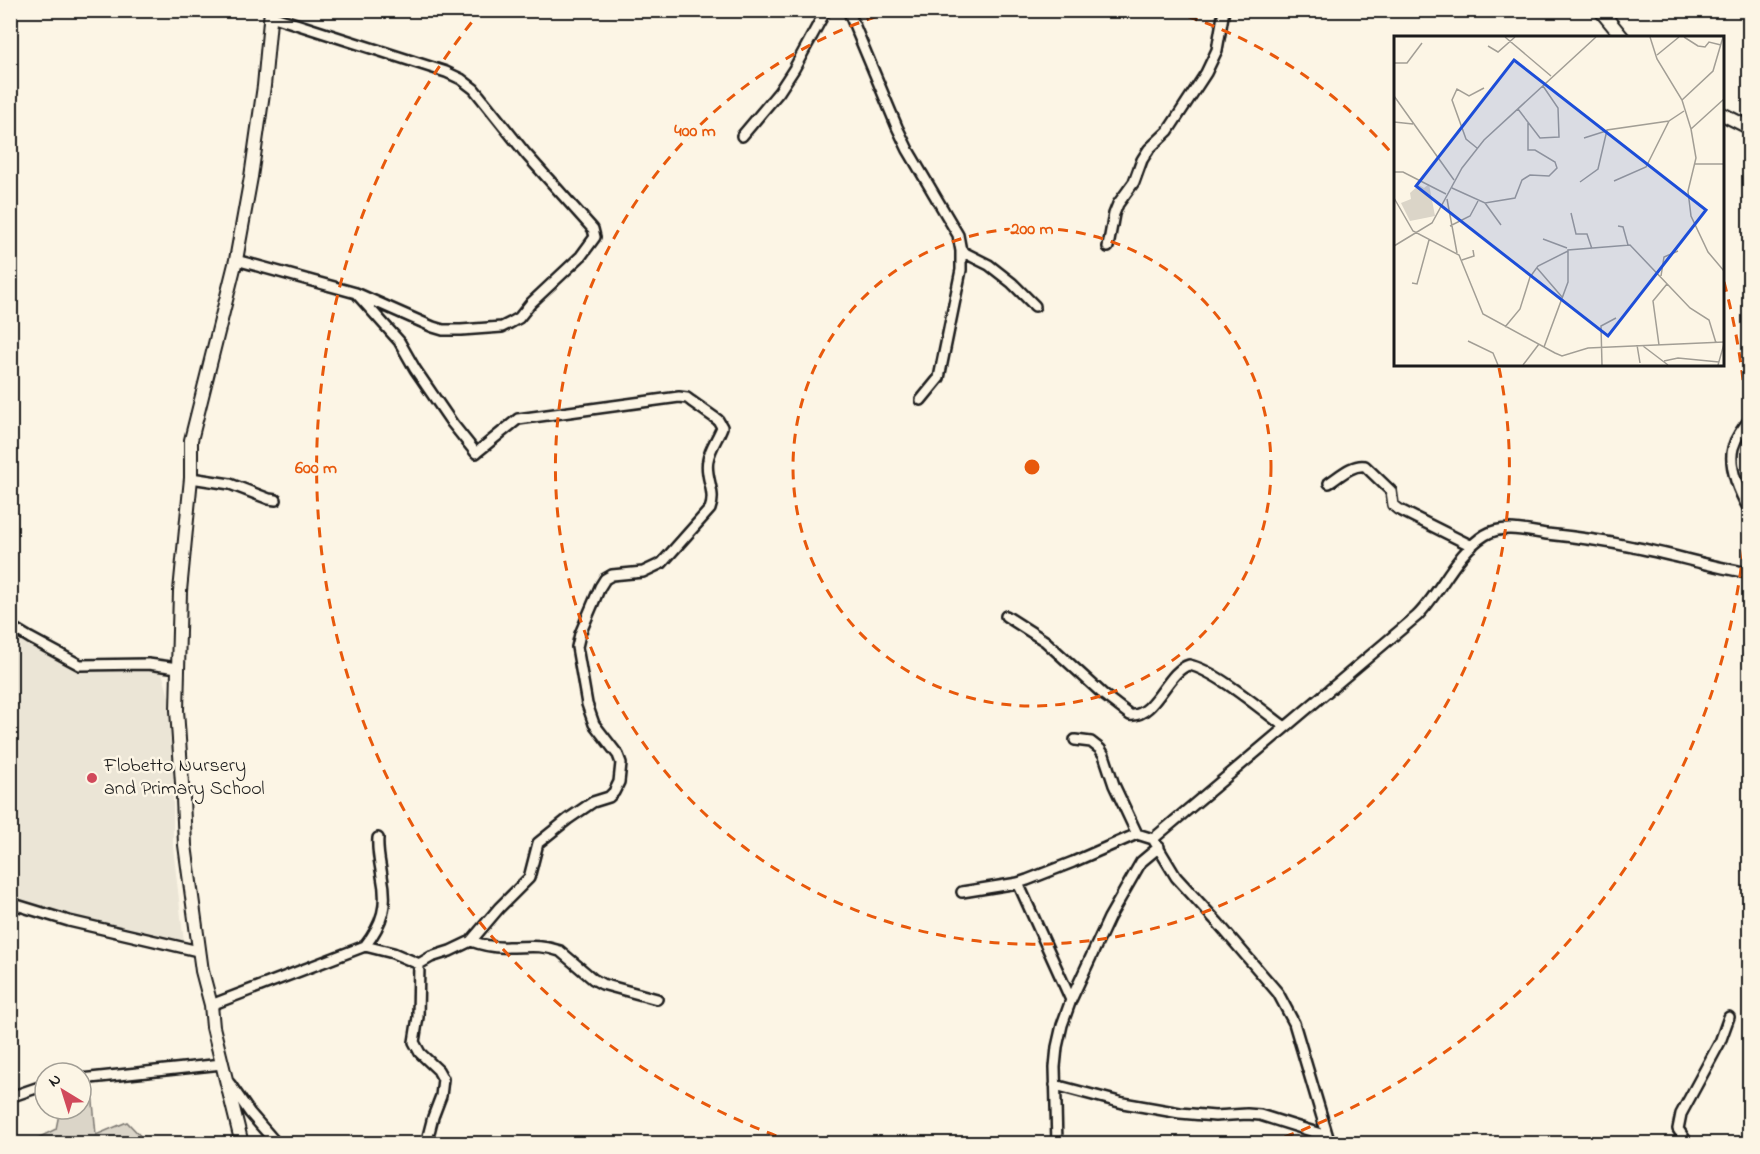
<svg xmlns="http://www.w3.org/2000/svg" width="1760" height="1154" font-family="'Indie Flower',sans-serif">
<rect width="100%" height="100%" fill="#fcf5e5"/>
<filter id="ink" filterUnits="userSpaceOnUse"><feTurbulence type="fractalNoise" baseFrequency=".0167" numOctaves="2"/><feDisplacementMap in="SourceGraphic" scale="12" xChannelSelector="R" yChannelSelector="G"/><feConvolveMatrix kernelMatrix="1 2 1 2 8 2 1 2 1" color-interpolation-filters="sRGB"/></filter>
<g filter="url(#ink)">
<!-- built -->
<path fill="#ebe5d6" d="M 10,629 L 72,661 L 115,658 L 160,666 L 173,710 L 173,847 L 185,952 L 11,900 Z"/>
<!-- green -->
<path fill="#dbd5c8" stroke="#7c7872" stroke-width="1.5" d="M 81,1088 L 92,1091 L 96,1135 L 127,1122 L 147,1143 L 11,1143 L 11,1139 L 36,1139 L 56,1129 L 60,1109 L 81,1109 Z"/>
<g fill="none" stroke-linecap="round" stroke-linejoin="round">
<!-- minor casing -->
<g stroke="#1c1c1c" stroke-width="14">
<path id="minor" d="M 848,10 L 897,127 L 908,150 L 958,235 L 961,251 L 961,270 L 939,378 L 921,400
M 742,136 L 779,92 L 794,69 L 826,10
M 1108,247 L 1114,214 L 1118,204 L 1134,182 L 1142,160 L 1149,149 L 1168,131 L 1206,73 L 1217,50 L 1224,10
M 961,251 L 989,265 L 1012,283 L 1035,306
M 236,260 L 356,293 L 433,327 L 443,330 L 461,330 L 502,327 L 510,323 L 519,318 L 531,303 L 581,256 L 595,237 L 593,229 L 526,154 L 474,89 L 461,79 L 446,72 L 271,16
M 356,293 L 399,341 L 415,369 L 452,423 L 476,453 L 518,419 L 679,397 L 687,398 L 691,401 L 718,420 L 722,427 C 718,438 710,448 708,460 C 704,476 717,492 710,509 L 662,563 L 643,572 L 612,575 L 605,579 L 600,587 L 580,634 L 577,647 L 587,704 L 594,724 L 618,755 L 621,763 L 619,782 L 614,792 L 609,797 L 593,802 L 568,819 L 538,843 L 529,878 L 499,908 L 471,941 L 450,951 L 431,957 L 419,964 L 393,953 L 365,946
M 1750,419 C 1743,428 1736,437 1733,448 C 1728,467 1740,494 1750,511
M 191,478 L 230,484 L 269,499 L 276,500
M 1329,483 C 1340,476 1352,464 1365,466 L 1391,491 L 1393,505 L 1398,509 L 1472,546
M 1006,616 L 1045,641 L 1104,695 L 1130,715 C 1155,718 1167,671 1189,665 C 1215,670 1262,710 1285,727
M 10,626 L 30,638 L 80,665 L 148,664 L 178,668
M 1075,740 L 1091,742 L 1100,749 L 1104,755 L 1114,785 L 1137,834 L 1153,839
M 1018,883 L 1071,1000
M 962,892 L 1018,883 L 1027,880 L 1073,862 L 1137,834
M 10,903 L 69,921 L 198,951
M 471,941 C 482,945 496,948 508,947 C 528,947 539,944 560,951 L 593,979 L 602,984 L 657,999
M 419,964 L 418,1017 L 414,1042 L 420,1053 L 438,1070 L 443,1079 L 441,1096 L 433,1117 L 426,1144
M 211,1005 L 365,946 C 383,923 388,905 382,876 C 380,863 377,852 378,838
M 81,1079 L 222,1064
M 230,1084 L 250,1113 L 277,1144
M 1055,1085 L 1123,1103 L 1180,1113 L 1215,1116 L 1247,1114 L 1260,1115 L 1327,1136
M 10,1097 L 45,1085
M 1057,1144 L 1055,1067 L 1057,1047 L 1062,1025 L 1071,1000 L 1109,918 L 1141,862 L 1159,847
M 1330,1144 L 1294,1023 L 1278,993 L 1218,923 L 1176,877 L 1153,839 L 1417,616 C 1441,592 1456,553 1485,535 C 1503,524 1527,531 1547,534 C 1576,537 1605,541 1633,547 C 1672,554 1710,567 1750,573
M 1688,1144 L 1678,1129 L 1681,1114 L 1720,1042 L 1729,1017"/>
</g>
<!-- major casing -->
<g stroke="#1c1c1c" stroke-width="16">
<path id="major" d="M 1600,10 L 1623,38
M 1722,114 L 1750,128
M 242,1144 L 213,1027 L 211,1005 L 202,971 L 185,845 L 183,798 L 177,710 L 180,591 L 191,478 L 191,440 L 236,260 L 251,177 L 264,86 L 271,10"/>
</g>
<!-- minor -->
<use href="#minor" stroke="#fcf5e5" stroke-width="9"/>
<!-- major -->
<use href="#major" stroke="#fcf5e5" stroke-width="12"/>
</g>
</g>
<!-- distance rings -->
<g fill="none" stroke="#e8590c" stroke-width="3" stroke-dasharray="10 8">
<circle cx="1032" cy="467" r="239"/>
<path d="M1171 11A477 477 0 0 1 1395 157M1499 368A477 477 0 1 1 893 11"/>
<path d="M793 1142A716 716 0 0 1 480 12M1724 282A716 716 0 0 1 1271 1142"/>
</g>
<!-- markers -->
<circle fill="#d1495b" stroke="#fcf5e5" stroke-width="2" cx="92" cy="778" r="6"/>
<g text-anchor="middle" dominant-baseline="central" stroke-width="5" stroke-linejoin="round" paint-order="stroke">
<!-- poi labels -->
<g font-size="20" fill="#1c1c1c" stroke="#fcf5e5" text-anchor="start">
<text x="104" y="766">Flobetto Nursery<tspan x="104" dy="23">and Primary School</tspan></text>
</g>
</g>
<!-- overview -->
<g transform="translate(1394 36)">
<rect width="330" height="330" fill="#fcf5e5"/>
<path d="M 35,148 L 41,180 L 16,185 L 7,167 L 17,163 L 16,157 L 25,149 L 30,152 Z" fill="#dbd5c8"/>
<path fill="none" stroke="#a29e95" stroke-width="1.5" d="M 111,1 L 157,40M 256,1 L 263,23 L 288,64 L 297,93 L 302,122 L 294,155 L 297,180 L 314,216 L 330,235M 290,1 L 304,10 L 311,11 L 315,6 L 327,9M 94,10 L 104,16 L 121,1M 263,19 L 285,1M 0,27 L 13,27 L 28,7M 0,60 L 60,144M 288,64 L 319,35 L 329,1M 124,73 L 146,102 L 165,101 L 164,72 L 149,50M 0,86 L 19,88M 297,93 L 330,63M 190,102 L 212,95M 83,112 L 72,103 L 58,64 L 63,53 L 75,60 L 90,52M 301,128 L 330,128M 0,136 L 9,136 L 52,158M 220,145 L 252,131 L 275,85 L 290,75M 186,146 L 204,133 L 213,94 L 275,85M 58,152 L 91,167 L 121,162 L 128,144 L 136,139 L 155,140 L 163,132 L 161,126 L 141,114 L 134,114 L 134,86M 0,162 L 19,195 L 65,219 L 89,278 L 161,317 L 168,320 L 194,312 L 330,306M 53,163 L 63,217M 91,167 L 107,189M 177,177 L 182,198 L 193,198 L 198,213M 56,190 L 76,180 L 84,165M 224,190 L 229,191 L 234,209M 149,203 L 173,212M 0,210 L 38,187 L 68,132 L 90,104 L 202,1M 68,224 L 80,220 L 79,214M 143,232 L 168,261M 267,240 L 270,221 L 284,215M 18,247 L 23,248 L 35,204M 111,291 L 126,273 L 136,241 L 144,230 L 174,215M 74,305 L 99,317 L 104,329M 243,309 L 246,327M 265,309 L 259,265 L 273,248M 249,310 L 274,329M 150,311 L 174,246 L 174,214 L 236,209 L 296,272 L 315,284 L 322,307M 270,325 L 284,322 L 325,326M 129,329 L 145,308M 208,329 L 207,290 L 222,282M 324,329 L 330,308"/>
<path fill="#1d4ed8" fill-opacity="0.15" stroke="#1d4ed8" stroke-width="3" d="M 120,24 L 312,174 L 214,300 L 22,150 Z"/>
<rect width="330" height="330" fill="none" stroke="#1c1c1c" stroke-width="3"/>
</g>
<circle cx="1032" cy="467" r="9" fill="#e8590c" stroke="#fcf5e5" stroke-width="3"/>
<g font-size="18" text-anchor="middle" font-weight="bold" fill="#e8590c" stroke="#fcf5e5" stroke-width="5" stroke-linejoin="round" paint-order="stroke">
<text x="695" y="136">400 m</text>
<text x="1032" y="234">200 m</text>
<text x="316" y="473">600 m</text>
</g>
<!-- margin -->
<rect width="1760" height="1154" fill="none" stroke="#fcf5e5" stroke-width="36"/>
<rect x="18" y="18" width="1724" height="1118" fill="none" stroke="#1c1c1c" stroke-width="2" filter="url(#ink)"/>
<!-- north arrow -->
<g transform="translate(63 1091) rotate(322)"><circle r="28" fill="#fcf5e5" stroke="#a29e95" stroke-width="1.5"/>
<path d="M0-4.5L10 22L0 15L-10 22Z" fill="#d1495b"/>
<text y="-9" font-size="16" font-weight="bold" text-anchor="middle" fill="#1c1c1c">N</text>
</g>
</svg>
